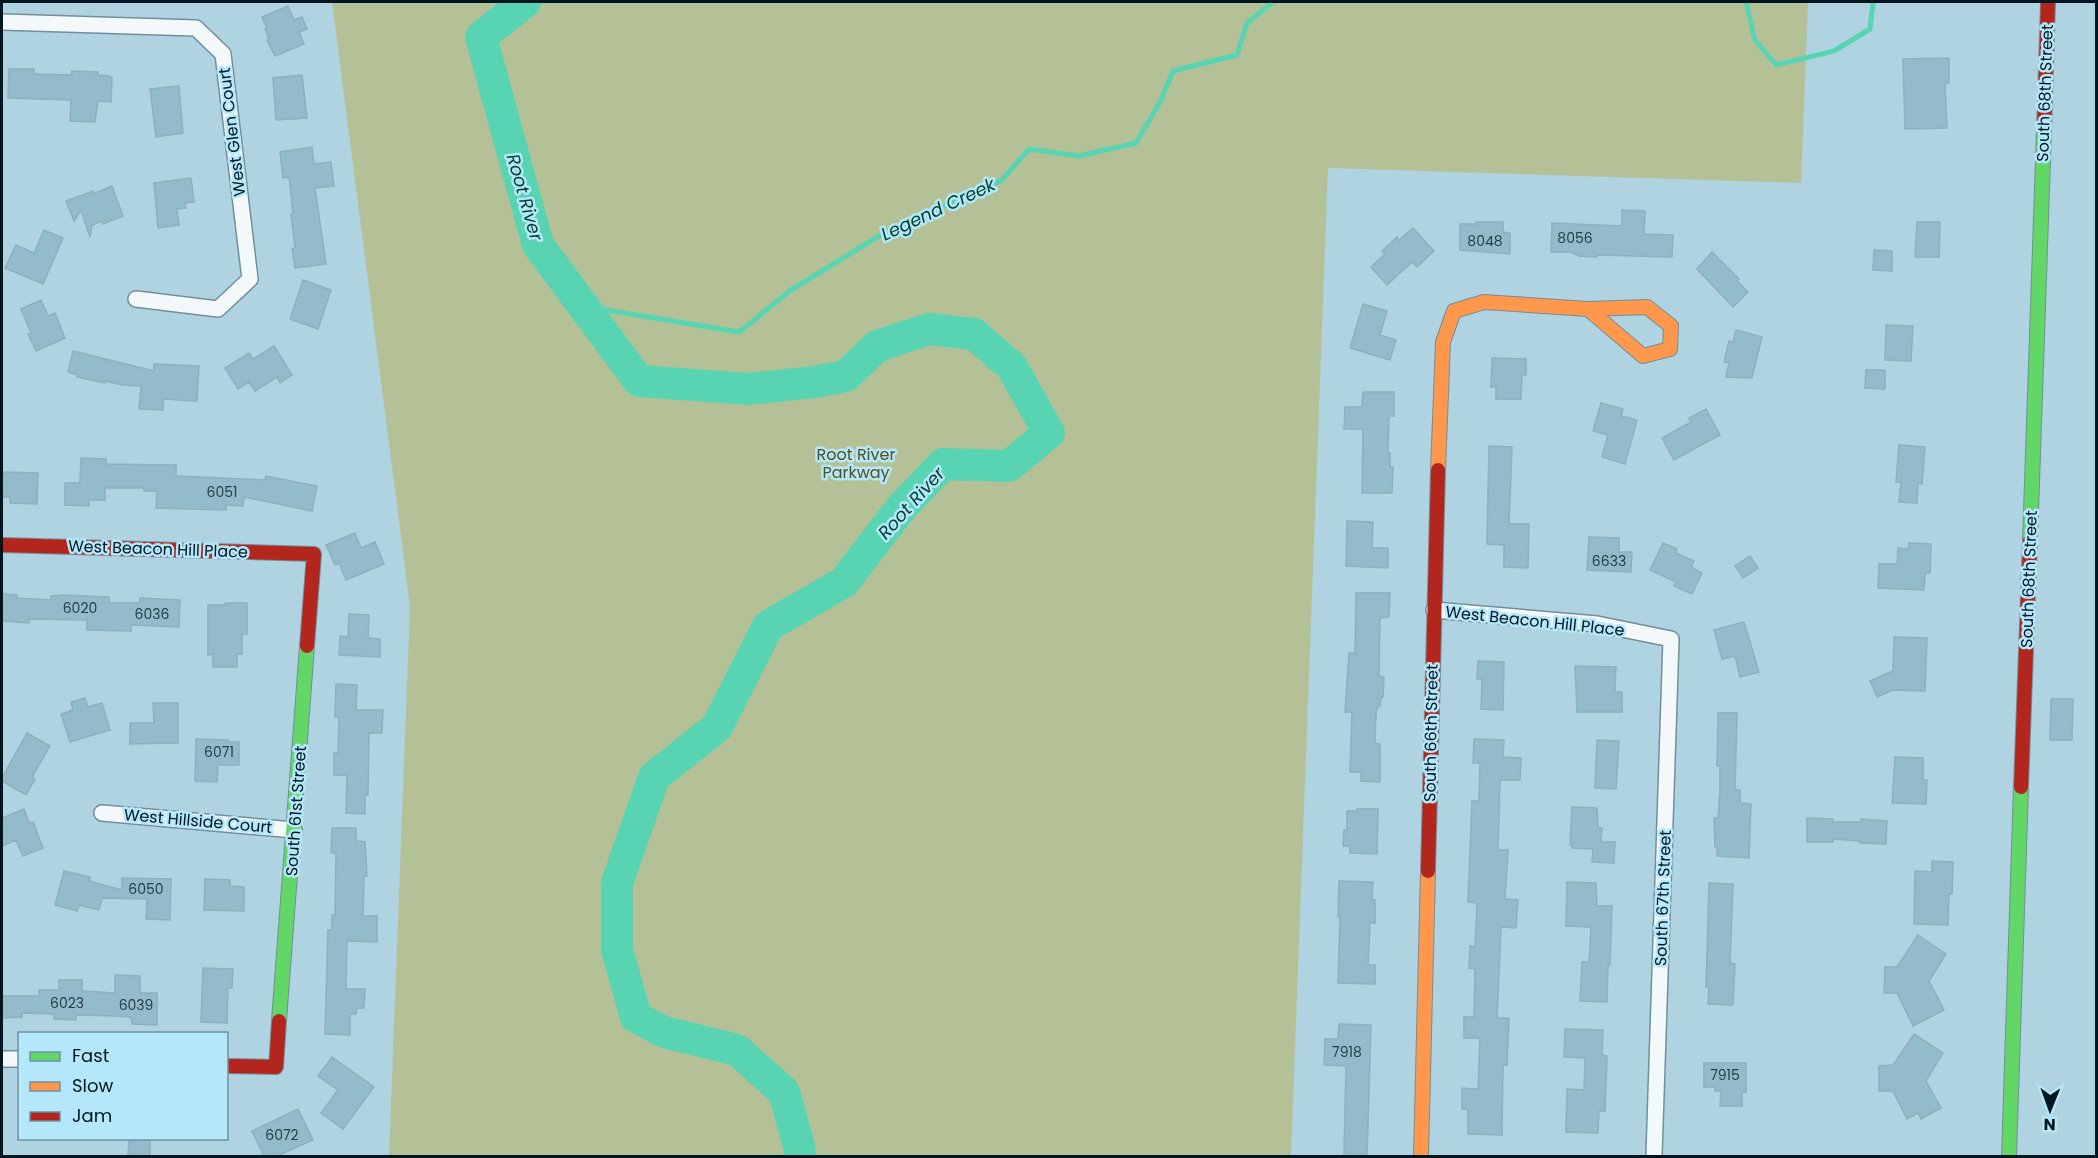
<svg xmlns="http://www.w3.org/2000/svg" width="2098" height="1158" font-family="Poppins,sans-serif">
<rect width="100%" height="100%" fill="#afd3e1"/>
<!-- green -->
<path fill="#b4c197" d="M 332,2 L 1808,2 L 1801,183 L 1328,168 L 1291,1156 L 389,1156 L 410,606 Z"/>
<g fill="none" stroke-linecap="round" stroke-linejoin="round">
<!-- stream -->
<path stroke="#58d4b3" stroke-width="5" d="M 1746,2 L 1755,40 L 1776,65 L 1834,51 L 1870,29 L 1873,2
M 557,271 L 583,287 L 600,309 L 739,332 L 791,290 L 879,236 L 1002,180 L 1029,149 L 1079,156 L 1136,143 L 1160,102 L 1173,71 L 1237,55 L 1247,23 L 1273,2"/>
<!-- river -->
<path stroke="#58d4b3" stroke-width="32" d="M 525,2 L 481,37 L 538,245 L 639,381 L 749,389 L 814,382 L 846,376 L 877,346 L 929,329 L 974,334 L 1012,367 L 1049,433 L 1009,466 L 943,464 L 901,508 L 844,582 L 768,626 L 717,727 L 654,777 L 617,883 L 617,950 L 636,1017 L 664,1032 L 737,1050 L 784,1092 L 799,1146 L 800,1156"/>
</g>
<!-- building -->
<path fill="#93bbc9" stroke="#8fb0bd" stroke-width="1.5" d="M 288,6 L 294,20 L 302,17 L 307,29 L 299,32 L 304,44 L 275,56 L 267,40 L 269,39 L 265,29 L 267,29 L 262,17 Z
M 1949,58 L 1949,83 L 1945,83 L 1947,128 L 1905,129 L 1903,59 Z
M 9,69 L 34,69 L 34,74 L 72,75 L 72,71 L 98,72 L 98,75 L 109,76 L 112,78 L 111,102 L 98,101 L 95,122 L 70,121 L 71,100 L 8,98 Z
M 302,75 L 307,118 L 276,120 L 273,78 Z
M 179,86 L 183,133 L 156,137 L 150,89 Z
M 312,147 L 314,164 L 331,162 L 334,186 L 315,188 L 326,264 L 295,268 L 292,249 L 295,248 L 291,214 L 293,214 L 289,177 L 283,178 L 280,152 Z
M 191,178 L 194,202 L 185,203 L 186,208 L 177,209 L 179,225 L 158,228 L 154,183 Z
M 112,186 L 123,216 L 103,224 L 102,221 L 92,225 L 90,237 L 81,210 L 74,221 L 66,201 L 93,191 L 93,194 Z
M 1622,210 L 1645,211 L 1644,234 L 1673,235 L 1672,257 L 1597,255 L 1597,257 L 1579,256 L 1571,252 L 1551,252 L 1552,223 L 1622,226 Z
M 1476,222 L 1503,222 L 1503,232 L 1510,233 L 1510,254 L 1460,250 L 1460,224 L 1476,224 Z
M 1917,222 L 1940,222 L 1939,257 L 1915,257 Z
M 1413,228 L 1434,251 L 1417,267 L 1412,262 L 1387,285 L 1371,267 L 1385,254 L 1382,251 L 1397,237 L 1399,240 Z
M 44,230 L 63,238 L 43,284 L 5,268 L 16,245 L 34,253 Z
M 1874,250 L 1892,251 L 1892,271 L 1873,270 Z
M 1712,252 L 1739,279 L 1737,281 L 1748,292 L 1733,307 L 1697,269 Z
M 303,280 L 331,290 L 318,329 L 290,319 Z
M 41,300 L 48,316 L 55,313 L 65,338 L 36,351 L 28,334 L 31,333 L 21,309 Z
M 1363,304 L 1387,311 L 1380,335 L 1396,340 L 1390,360 L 1350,348 Z
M 1886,325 L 1913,326 L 1911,361 L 1885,360 Z
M 1736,330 L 1762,337 L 1752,378 L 1726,377 L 1729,363 L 1724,362 L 1729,341 L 1733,342 Z
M 274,346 L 292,375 L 280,383 L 277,377 L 255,391 L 249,382 L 238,389 L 225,368 L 249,353 L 253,359 Z
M 73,351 L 154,371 L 154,364 L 199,366 L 197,401 L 163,399 L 163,410 L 139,409 L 141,386 L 122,385 L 105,381 L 105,383 L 77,377 L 78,375 L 68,372 Z
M 1492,358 L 1526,359 L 1526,375 L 1522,375 L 1521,399 L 1496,399 L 1496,387 L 1491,387 Z
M 1866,370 L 1885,370 L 1885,389 L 1865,388 Z
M 1363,392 L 1394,392 L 1394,416 L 1389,416 L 1388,453 L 1390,453 L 1390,467 L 1393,467 L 1392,493 L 1362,493 L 1363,429 L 1344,429 L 1345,407 L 1362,407 Z
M 1601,403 L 1623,409 L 1621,416 L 1637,420 L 1625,464 L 1602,457 L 1608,435 L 1593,431 Z
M 1706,409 L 1720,435 L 1674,460 L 1662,438 L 1691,422 L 1689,418 Z
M 1899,445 L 1925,447 L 1922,484 L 1918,483 L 1917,503 L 1899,502 L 1901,482 L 1896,482 Z
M 1489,446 L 1512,447 L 1509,524 L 1529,524 L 1528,568 L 1504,567 L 1504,545 L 1487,544 Z
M 81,458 L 106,459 L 106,464 L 176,465 L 176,476 L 265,480 L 266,476 L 317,486 L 312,511 L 244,497 L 243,506 L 226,505 L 226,510 L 156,508 L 157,491 L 144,491 L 144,488 L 105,488 L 105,500 L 89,500 L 89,506 L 65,505 L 65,483 L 80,483 Z
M 2,472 L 38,473 L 37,504 L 10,503 L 10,497 L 2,497 Z
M 1347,521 L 1373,522 L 1372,548 L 1388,548 L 1388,568 L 1346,566 Z
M 355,533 L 361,548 L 375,542 L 384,564 L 346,580 L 339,563 L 335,565 L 326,545 Z
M 1589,537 L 1619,538 L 1619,552 L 1632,552 L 1631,572 L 1587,570 Z
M 1663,543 L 1677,549 L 1676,553 L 1694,561 L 1691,567 L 1702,573 L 1692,594 L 1674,586 L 1676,582 L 1650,570 Z
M 1909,543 L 1931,544 L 1930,573 L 1925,573 L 1924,590 L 1878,588 L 1879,564 L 1897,564 L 1898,548 L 1909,549 Z
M 1750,556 L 1758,568 L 1743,578 L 1735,566 Z
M 1356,593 L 1390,593 L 1389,617 L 1380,618 L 1379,676 L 1384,677 L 1383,697 L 1381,697 L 1380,706 L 1378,706 L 1376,713 L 1375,743 L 1380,744 L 1380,782 L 1361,781 L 1361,772 L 1350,772 L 1352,712 L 1345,712 L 1349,653 L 1355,653 Z
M 2,594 L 17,595 L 17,598 L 51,600 L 51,596 L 62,595 L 109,597 L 109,603 L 140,603 L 140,598 L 180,600 L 179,627 L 131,625 L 131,631 L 87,630 L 87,620 L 29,619 L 29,623 L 2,621 Z
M 225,603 L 247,603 L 247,634 L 242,634 L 242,654 L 237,654 L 237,667 L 213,667 L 213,654 L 208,655 L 208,605 L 225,605 Z
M 349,614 L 369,615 L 368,638 L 380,639 L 380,657 L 339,655 L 340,636 L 348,637 Z
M 1744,622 L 1759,672 L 1740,677 L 1735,656 L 1722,659 L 1714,630 Z
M 1894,637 L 1927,638 L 1925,691 L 1893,690 L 1877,697 L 1870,681 L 1893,671 Z
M 1478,661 L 1504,662 L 1503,710 L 1481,709 L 1482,679 L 1477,679 Z
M 1575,666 L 1616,667 L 1615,692 L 1622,692 L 1622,712 L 1577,712 Z
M 336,684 L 357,685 L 356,710 L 383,710 L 382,733 L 369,733 L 368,795 L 365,795 L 365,814 L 346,813 L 347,775 L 334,775 L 334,753 L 338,753 L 339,717 L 335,717 Z
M 85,698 L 88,707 L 102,703 L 110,730 L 70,742 L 61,714 L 73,710 L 71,702 Z
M 2051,699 L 2073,699 L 2072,740 L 2050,740 Z
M 153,703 L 178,703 L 178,743 L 130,744 L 130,723 L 154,723 Z
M 1718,713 L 1737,713 L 1735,790 L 1740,790 L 1740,803 L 1751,804 L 1749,858 L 1717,856 L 1717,847 L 1715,847 L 1714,818 L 1718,818 L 1720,792 L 1720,766 L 1717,766 Z
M 27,733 L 50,746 L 32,777 L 35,779 L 26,795 L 2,781 L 2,778 Z
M 196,739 L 228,740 L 229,742 L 239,742 L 239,765 L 218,765 L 217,782 L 195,781 Z
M 1474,739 L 1504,740 L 1503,757 L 1521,758 L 1520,780 L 1500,780 L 1498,850 L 1508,850 L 1505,899 L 1518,900 L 1516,928 L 1501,927 L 1497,1018 L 1509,1018 L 1507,1065 L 1503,1065 L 1502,1135 L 1468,1134 L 1468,1109 L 1462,1109 L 1462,1088 L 1478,1089 L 1480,1038 L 1464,1038 L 1464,1017 L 1474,1017 L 1475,969 L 1469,968 L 1470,946 L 1475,947 L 1477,903 L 1468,902 L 1472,801 L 1479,801 L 1480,763 L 1473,763 Z
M 1597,740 L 1619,741 L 1616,789 L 1595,788 Z
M 1895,757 L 1923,758 L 1923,780 L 1927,780 L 1926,804 L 1892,803 Z
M 1572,807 L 1597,808 L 1598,828 L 1602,828 L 1601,842 L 1615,842 L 1614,863 L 1592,862 L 1593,849 L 1572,848 L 1572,845 L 1570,845 Z
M 24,809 L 29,823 L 33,822 L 43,848 L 23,856 L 16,840 L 2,846 L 2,818 Z
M 1357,809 L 1378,809 L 1377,854 L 1350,853 L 1350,846 L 1343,846 L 1344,830 L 1347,830 L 1347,811 L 1357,811 Z
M 1807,818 L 1833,819 L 1833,822 L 1861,822 L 1861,819 L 1887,821 L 1886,844 L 1860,843 L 1860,841 L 1833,839 L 1833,842 L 1807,842 Z
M 332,828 L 356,828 L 356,841 L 365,842 L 367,876 L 364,876 L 363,916 L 377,916 L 377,942 L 347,941 L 346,989 L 365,989 L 364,1008 L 357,1008 L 356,1014 L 350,1014 L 350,1035 L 325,1034 L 328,930 L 332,930 L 332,915 L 335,915 L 336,853 L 331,853 Z
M 1932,861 L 1953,862 L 1952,894 L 1949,894 L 1948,925 L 1914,924 L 1915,871 L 1932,872 Z
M 64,871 L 90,877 L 89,881 L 122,890 L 122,878 L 171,879 L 170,920 L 146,919 L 147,899 L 102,898 L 99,910 L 79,905 L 77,911 L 55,905 Z
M 205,879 L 230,880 L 230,886 L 244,887 L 244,911 L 204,910 Z
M 1339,881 L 1373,882 L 1372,900 L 1375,900 L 1375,923 L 1370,923 L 1368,965 L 1375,965 L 1375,984 L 1338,983 L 1340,917 L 1338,917 Z
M 1567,882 L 1596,883 L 1597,906 L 1612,906 L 1610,965 L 1608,965 L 1607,1002 L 1580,1001 L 1582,962 L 1589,962 L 1591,927 L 1566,926 Z
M 1709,883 L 1733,884 L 1730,963 L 1735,964 L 1733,1005 L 1708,1004 L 1709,988 L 1706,987 Z
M 1918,935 L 1946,954 L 1929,981 L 1944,1010 L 1913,1026 L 1897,993 L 1884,993 L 1885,967 L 1897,967 Z
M 203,968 L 233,969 L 232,988 L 228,988 L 227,1023 L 201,1022 Z
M 115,975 L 140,976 L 140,993 L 157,993 L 157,1025 L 132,1024 L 131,1017 L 115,1016 L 76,1015 L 76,1020 L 54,1019 L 54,1014 L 22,1013 L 22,1017 L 2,1018 L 2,996 L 39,996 L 39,990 L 59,990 L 59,980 L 82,980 L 82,991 L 115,993 Z
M 1339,1024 L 1371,1025 L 1367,1156 L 1344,1156 L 1346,1066 L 1324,1065 L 1325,1039 L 1338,1039 Z
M 1565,1029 L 1603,1030 L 1602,1055 L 1607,1056 L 1605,1111 L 1599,1111 L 1598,1133 L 1566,1132 L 1567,1089 L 1584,1090 L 1585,1058 L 1564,1057 Z
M 1914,1034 L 1943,1053 L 1926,1081 L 1941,1108 L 1921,1119 L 1918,1113 L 1907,1119 L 1893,1091 L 1879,1091 L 1879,1066 L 1893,1065 Z
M 332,1057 L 374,1087 L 343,1129 L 321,1113 L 338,1090 L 318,1076 Z
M 1704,1063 L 1746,1063 L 1746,1092 L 1742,1092 L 1742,1106 L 1720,1106 L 1721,1091 L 1715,1091 L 1715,1087 L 1704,1087 Z
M 298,1109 L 313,1140 L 277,1156 L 264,1156 L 252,1131 Z
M 129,1138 L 150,1138 L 150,1156 L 128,1156 Z"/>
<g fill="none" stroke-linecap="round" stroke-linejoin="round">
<!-- street casing -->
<g stroke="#718f9a" stroke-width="18">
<path id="street" d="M 2,22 L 196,28 L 223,54 L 250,279 L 218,309 L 136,299
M 1434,610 L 1597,624 L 1671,639 L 1654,1156
M 102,813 L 294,830
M 2,1059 L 20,1059"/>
</g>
<!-- fast casing -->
<g stroke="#718f9a" stroke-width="16">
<path id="fast" d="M 2030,541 L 2044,130
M 279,1021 L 307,646
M 2009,1156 L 2021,787"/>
</g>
<!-- slow casing -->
<g stroke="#718f9a" stroke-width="16">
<path id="slow" d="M 1438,470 L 1443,342 L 1454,311 L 1484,302 L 1588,309 L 1647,307 L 1671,326 L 1670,349 L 1643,356 L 1588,309
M 1421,1156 L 1428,871"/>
</g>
<!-- jam casing -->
<g stroke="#718f9a" stroke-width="16">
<path id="jam" d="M 2044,130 L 2048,2
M 2,545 L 314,554 L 307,646
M 2021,787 L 2030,541
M 1428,871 L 1438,470
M 226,1066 L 276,1067 L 279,1021"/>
</g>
<!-- street -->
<use href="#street" stroke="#f3f8fa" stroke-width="15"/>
<!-- fast -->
<use href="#fast" stroke="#63d668" stroke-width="14"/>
<!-- slow -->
<use href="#slow" stroke="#ff974d" stroke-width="14"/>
<!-- jam -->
<use href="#jam" stroke="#b3261e" stroke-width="14"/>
</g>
<g text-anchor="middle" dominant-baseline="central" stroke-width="5" stroke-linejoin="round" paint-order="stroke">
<!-- number labels -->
<g font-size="14" fill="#26404b">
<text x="1575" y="238">8056</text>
<text x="1485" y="241">8048</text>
<text x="222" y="492">6051</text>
<text x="1609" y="561">6633</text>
<text x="80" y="608">6020</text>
<text x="152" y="614">6036</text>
<text x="219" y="752">6071</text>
<text x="146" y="889">6050</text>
<text x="67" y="1003">6023</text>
<text x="136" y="1005">6039</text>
<text x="1347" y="1052">7918</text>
<text x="1725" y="1075">7915</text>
<text x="282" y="1135">6072</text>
</g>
<!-- street labels -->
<g font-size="16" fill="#001620" stroke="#b5e7fb">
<text transform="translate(2045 93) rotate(-88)">South 68th Street</text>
<text transform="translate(232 132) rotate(-97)">West Glen Court</text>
<text transform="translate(158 549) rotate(2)">West Beacon Hill Place</text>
<text transform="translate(2029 579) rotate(-88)">South 68th Street</text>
<text transform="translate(1535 621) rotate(6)">West Beacon Hill Place</text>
<text transform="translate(1431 733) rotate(-89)">South 66th Street</text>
<text transform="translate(296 811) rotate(-86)">South 61st Street</text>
<text transform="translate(198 821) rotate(5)">West Hillside Court</text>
<text transform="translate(1663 898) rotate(-88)">South 67th Street</text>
</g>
<!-- park labels -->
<g font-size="16" fill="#53501b" stroke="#b5e7fb">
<text x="856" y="454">Root River<tspan x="856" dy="18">Parkway</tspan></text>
</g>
<!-- water labels -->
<g font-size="18" font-style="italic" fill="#00432e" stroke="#b5e7fb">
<text transform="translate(525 197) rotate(74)">Root River</text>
<text transform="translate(938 209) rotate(-25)">Legend Creek</text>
<text transform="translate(911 503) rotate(-48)">Root River</text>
</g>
</g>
<!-- border -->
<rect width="2098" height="1158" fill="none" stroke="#001620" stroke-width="6"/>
<!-- legend -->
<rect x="18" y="1032" width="210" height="108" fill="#b5e7fb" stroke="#6d93a3" stroke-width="1.5"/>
<rect x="30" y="1052" width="30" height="9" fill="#63d668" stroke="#6d93a3" stroke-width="1.5"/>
<text x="72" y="1062" font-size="18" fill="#001620">Fast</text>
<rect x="30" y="1082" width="30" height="9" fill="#ff974d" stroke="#6d93a3" stroke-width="1.5"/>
<text x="72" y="1092" font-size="18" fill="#001620">Slow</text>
<rect x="30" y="1112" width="30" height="9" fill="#b3261e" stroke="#6d93a3" stroke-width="1.5"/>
<text x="72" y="1122" font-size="18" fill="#001620">Jam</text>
<!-- north arrow -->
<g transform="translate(2050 1110) rotate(181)" stroke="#b5e7fb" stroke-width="4.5" paint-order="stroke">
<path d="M0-4.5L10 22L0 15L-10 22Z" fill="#001620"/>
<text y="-9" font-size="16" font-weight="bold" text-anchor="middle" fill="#001620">N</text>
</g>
</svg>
